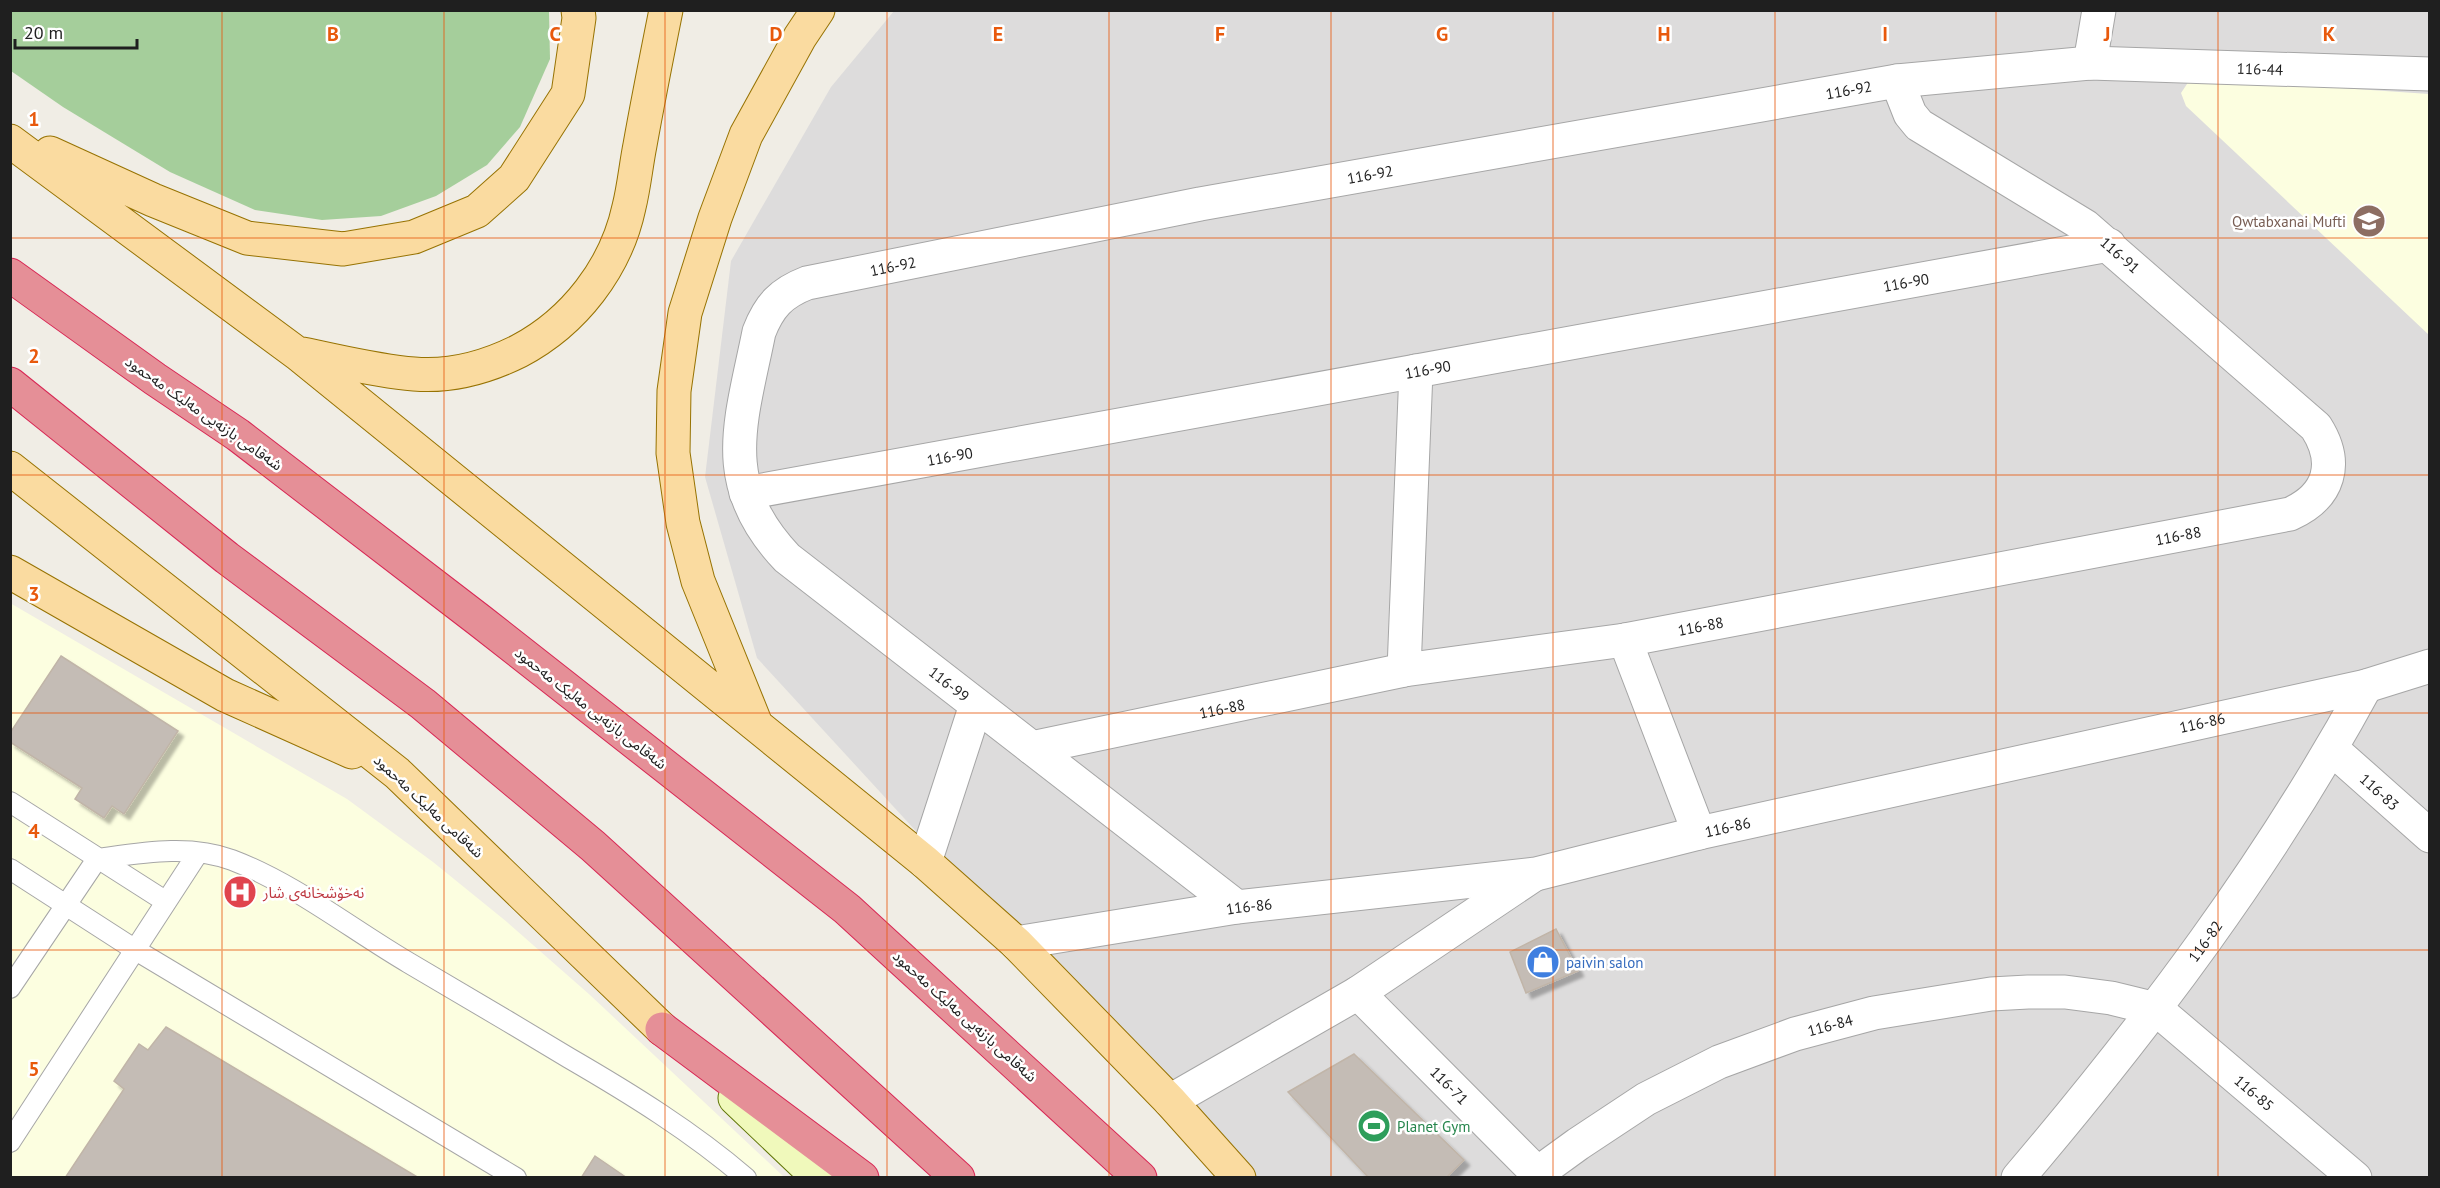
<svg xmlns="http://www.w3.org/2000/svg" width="2440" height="1188" font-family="'PT Sans','Noto Sans Arabic',sans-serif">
<defs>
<filter id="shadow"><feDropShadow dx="5.5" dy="5.5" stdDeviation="1.5" flood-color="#0004"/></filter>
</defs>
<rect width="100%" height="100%" fill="#f0ede5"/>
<!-- residential -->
<path fill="#dddcdc" d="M 894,11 L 2429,11 L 2429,1177 L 1249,1177 L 1197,1137 L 757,658 L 705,477 L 731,261 L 831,87 Z"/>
<!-- education -->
<path fill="#fcfee0" d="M 2196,78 L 2429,94 L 2429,335 L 2186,106 L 2181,93 L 2189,81 Z
M 10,603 L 347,799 L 433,862 L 507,922 L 590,995 L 784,1177 L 11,1177 Z"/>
<!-- forest -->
<path fill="#a5ce9b" d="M 10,11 L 549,11 L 550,59 L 520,127 L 487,165 L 436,196 L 381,216 L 322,220 L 255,210 L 170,172 L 63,107 L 11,71 Z"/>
<!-- building -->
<path fill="#c4bcb5" stroke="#c1b5a8" stroke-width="1.5" filter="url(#shadow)" d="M 61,656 L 178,731 L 124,814 L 112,806 L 104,818 L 75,799 L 82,788 L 10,742 L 10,733 Z
M 1556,929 L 1578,971 L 1526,993 L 1510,952 Z
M 166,1027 L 419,1178 L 65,1178 L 124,1089 L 114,1081 L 139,1044 L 148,1050 Z
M 1354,1054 L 1464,1160 L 1446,1178 L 1369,1178 L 1288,1092 Z
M 595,1156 L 627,1178 L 581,1178 Z"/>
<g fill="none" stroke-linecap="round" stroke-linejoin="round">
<!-- lane casing -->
<g stroke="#a6a6a6" stroke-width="22">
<path id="lane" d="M 10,802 L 165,901
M 10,869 L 134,949 L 516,1178
M 10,988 L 97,859 C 141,853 189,844 232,860 C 295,884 351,929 409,963 C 462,994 516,1026 569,1058 C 631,1094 691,1131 746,1178
M 10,1142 L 198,853"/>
</g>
<!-- street casing -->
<g stroke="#a6a6a6" stroke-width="35">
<g id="street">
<path d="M 2090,63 L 2099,10"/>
<path id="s1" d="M 746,493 L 2109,245"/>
<path d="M 1625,640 L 1699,833"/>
<path d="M 1404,670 L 1416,371"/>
<path id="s2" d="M 1032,748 L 1404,670 L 1625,640 L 2290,514 C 2330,496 2339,463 2316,427 L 2085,226 L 1919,125 L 1910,114 L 1897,81"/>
<path id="s3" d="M 2332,749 L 2430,836"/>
<path d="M 925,862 L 976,705"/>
<path id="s4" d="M 1237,907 L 787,558 C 716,483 741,422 759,332 C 769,306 781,293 807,283 L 1200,204 L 1897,81 L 2090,63 L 2430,74"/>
<path id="s5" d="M 1016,943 L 1237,907 L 1536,874 L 1699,833 L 2366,686 L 2430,666"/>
<path id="s6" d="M 1358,993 L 1542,1178"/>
<path d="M 1170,1101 L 1358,993 L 1532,876"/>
<path id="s7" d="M 1538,1173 L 1578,1144 L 1646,1099 L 1719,1062 L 1795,1034 L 1874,1013 L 1991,994 L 2028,992 L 2065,992 L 2111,998 L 2156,1009 L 2355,1178"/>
<path id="s8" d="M 2018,1178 C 2148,1025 2270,863 2366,686"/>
</g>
</g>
<!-- secondary casing -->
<g stroke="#607507" stroke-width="35">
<path id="secondary" d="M 735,1098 L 819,1178"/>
</g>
<!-- primary casing -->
<g stroke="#977303" stroke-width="35">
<path id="primary" d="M 10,141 L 298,354 L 925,862 L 1016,943 L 1170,1101 L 1239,1178
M 50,153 L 153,200 L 247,238 L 343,249 L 414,237 L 477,211 L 514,178 L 568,94 L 579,18 L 578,10
M 302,354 C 338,361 376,371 414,374 C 450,377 487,367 519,351 C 574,322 616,268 629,207 C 634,187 636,165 640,145 C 648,100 657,55 666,10
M 10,468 L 397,773 L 662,1029
M 10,572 L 225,695 L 352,752
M 755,722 L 698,581 L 683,523 L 673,453 L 674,391 L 685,313 L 715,218 L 746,135 L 800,37 L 818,10"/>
</g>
<!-- highway casing -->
<g stroke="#d82855" stroke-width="35">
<path id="highway" d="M 10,275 L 155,379 L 238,435 L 479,620 L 847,909 L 1140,1178
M 10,384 L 227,558 L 423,704 L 593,846 L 958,1178
M 662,1029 L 862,1178"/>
</g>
<!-- lane -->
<use href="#lane" stroke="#fff" stroke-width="20"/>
<!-- street -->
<use href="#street" stroke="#fff" stroke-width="33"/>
<!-- secondary -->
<use href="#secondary" stroke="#f0f9bb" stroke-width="33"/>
<!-- primary -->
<use href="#primary" stroke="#fadba0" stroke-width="33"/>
<!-- highway -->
<use href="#highway" stroke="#e58f97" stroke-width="33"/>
</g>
<!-- grid -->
<path fill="none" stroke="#e8590c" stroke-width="1.5" stroke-opacity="0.55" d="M 222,10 L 222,1178M 444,10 L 444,1178M 665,10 L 665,1178M 887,10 L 887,1178M 1109,10 L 1109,1178M 1331,10 L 1331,1178M 1553,10 L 1553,1178M 1775,10 L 1775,1178M 1996,10 L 1996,1178M 2218,10 L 2218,1178M 10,238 L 2430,238M 10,475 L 2430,475M 10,713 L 2430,713M 10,950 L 2430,950"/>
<!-- icons -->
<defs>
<g id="school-disc" transform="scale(1.725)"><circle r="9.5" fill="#8d6e63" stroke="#fff"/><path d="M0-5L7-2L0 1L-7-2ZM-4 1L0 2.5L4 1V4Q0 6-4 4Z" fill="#fff"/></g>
<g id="hospital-disc" transform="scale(1.725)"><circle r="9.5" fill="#e0444e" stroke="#fff"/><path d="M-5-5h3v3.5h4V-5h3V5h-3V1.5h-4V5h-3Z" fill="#fff"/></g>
<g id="shop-disc" transform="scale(1.725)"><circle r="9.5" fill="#3f7fe0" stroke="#fff"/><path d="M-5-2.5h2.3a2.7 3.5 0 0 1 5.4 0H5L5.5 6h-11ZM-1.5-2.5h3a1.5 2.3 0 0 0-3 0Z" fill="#fff"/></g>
<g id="stadium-disc" transform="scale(1.725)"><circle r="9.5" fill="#2e9e5b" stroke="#fff"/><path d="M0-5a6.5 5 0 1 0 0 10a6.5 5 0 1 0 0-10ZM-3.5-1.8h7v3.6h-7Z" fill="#fff"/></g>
</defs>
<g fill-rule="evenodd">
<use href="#school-disc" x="2369" y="221"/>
<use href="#hospital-disc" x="240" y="892"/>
<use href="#shop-disc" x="1543" y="962"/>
<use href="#stadium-disc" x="1374" y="1126"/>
</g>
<g text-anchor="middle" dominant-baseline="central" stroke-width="5" stroke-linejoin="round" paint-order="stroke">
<!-- street labels -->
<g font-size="15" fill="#1f1f1f" stroke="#fff">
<text stroke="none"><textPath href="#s4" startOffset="2354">116-44</textPath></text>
<text stroke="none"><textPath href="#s4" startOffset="1941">116-92</textPath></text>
<text stroke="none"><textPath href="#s4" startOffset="1455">116-92</textPath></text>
<text transform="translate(2120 255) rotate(41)">116-91</text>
<text stroke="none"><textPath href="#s4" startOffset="969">116-92</textPath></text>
<text stroke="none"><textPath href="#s1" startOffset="1179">116-90</textPath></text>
<text stroke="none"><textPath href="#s1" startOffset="693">116-90</textPath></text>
<text transform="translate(204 413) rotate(35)">شەقامی بازنەیی مەلیک مەحمود</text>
<text stroke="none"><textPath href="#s1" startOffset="207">116-90</textPath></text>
<text stroke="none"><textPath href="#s2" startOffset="1166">116-88</textPath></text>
<text stroke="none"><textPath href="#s2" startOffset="680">116-88</textPath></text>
<text transform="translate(949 684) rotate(38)">116-99</text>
<text transform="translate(591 708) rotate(38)">شەقامی بازنەیی مەلیک مەحمود</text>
<text stroke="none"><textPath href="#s2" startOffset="194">116-88</textPath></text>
<text stroke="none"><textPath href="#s5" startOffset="1208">116-86</textPath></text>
<text stroke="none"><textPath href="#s3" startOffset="64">116-83</textPath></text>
<text transform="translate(429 806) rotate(43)">شەقامی مەلیک مەحمود</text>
<text stroke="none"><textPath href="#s5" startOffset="722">116-86</textPath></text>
<text stroke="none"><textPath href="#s5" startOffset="236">116-86</textPath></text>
<text stroke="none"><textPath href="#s8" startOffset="302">116-82</textPath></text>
<text transform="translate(965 1016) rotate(42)">شەقامی بازنەیی مەلیک مەحمود</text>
<text stroke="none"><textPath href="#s7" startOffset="330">116-84</textPath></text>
<text stroke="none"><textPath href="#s6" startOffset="130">116-71</textPath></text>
<text stroke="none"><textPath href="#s7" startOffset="790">116-85</textPath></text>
</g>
<!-- education labels -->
<g font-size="15" fill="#785e54" stroke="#fff" text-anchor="end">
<text x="2346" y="221">Qwtabxanai Mufti</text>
</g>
<!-- health labels -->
<g font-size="15" fill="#be3a42" stroke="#fff" text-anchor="start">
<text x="263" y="892">نەخۆشخانەی شار</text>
</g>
<!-- shop labels -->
<g font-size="15" fill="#366cbe" stroke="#fff" text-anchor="start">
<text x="1566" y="962">paivin salon</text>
</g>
<!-- leisure labels -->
<g font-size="15" fill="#27864d" stroke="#fff" text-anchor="start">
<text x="1397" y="1126">Planet Gym</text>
</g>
</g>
<g font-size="20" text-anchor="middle" font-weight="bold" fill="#e8590c" stroke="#fff" stroke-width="5" stroke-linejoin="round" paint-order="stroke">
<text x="333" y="41">B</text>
<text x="555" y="41">C</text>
<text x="776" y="41">D</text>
<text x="998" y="41">E</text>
<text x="1220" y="41">F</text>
<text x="1442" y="41">G</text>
<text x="1664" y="41">H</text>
<text x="1885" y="41">I</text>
<text x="2107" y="41">J</text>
<text x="2329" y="41">K</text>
<text x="34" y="126">1</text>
<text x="34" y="363">2</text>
<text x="34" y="601">3</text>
<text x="34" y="838">4</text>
<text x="34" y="1076">5</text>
</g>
<!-- border -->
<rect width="2440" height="1188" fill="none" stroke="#1f1f1f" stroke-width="24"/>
<!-- scale -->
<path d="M15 39v9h122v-9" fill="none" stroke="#1f1f1f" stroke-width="3"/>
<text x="24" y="39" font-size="18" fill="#1f1f1f" stroke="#ffffff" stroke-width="4.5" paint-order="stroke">20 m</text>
</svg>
